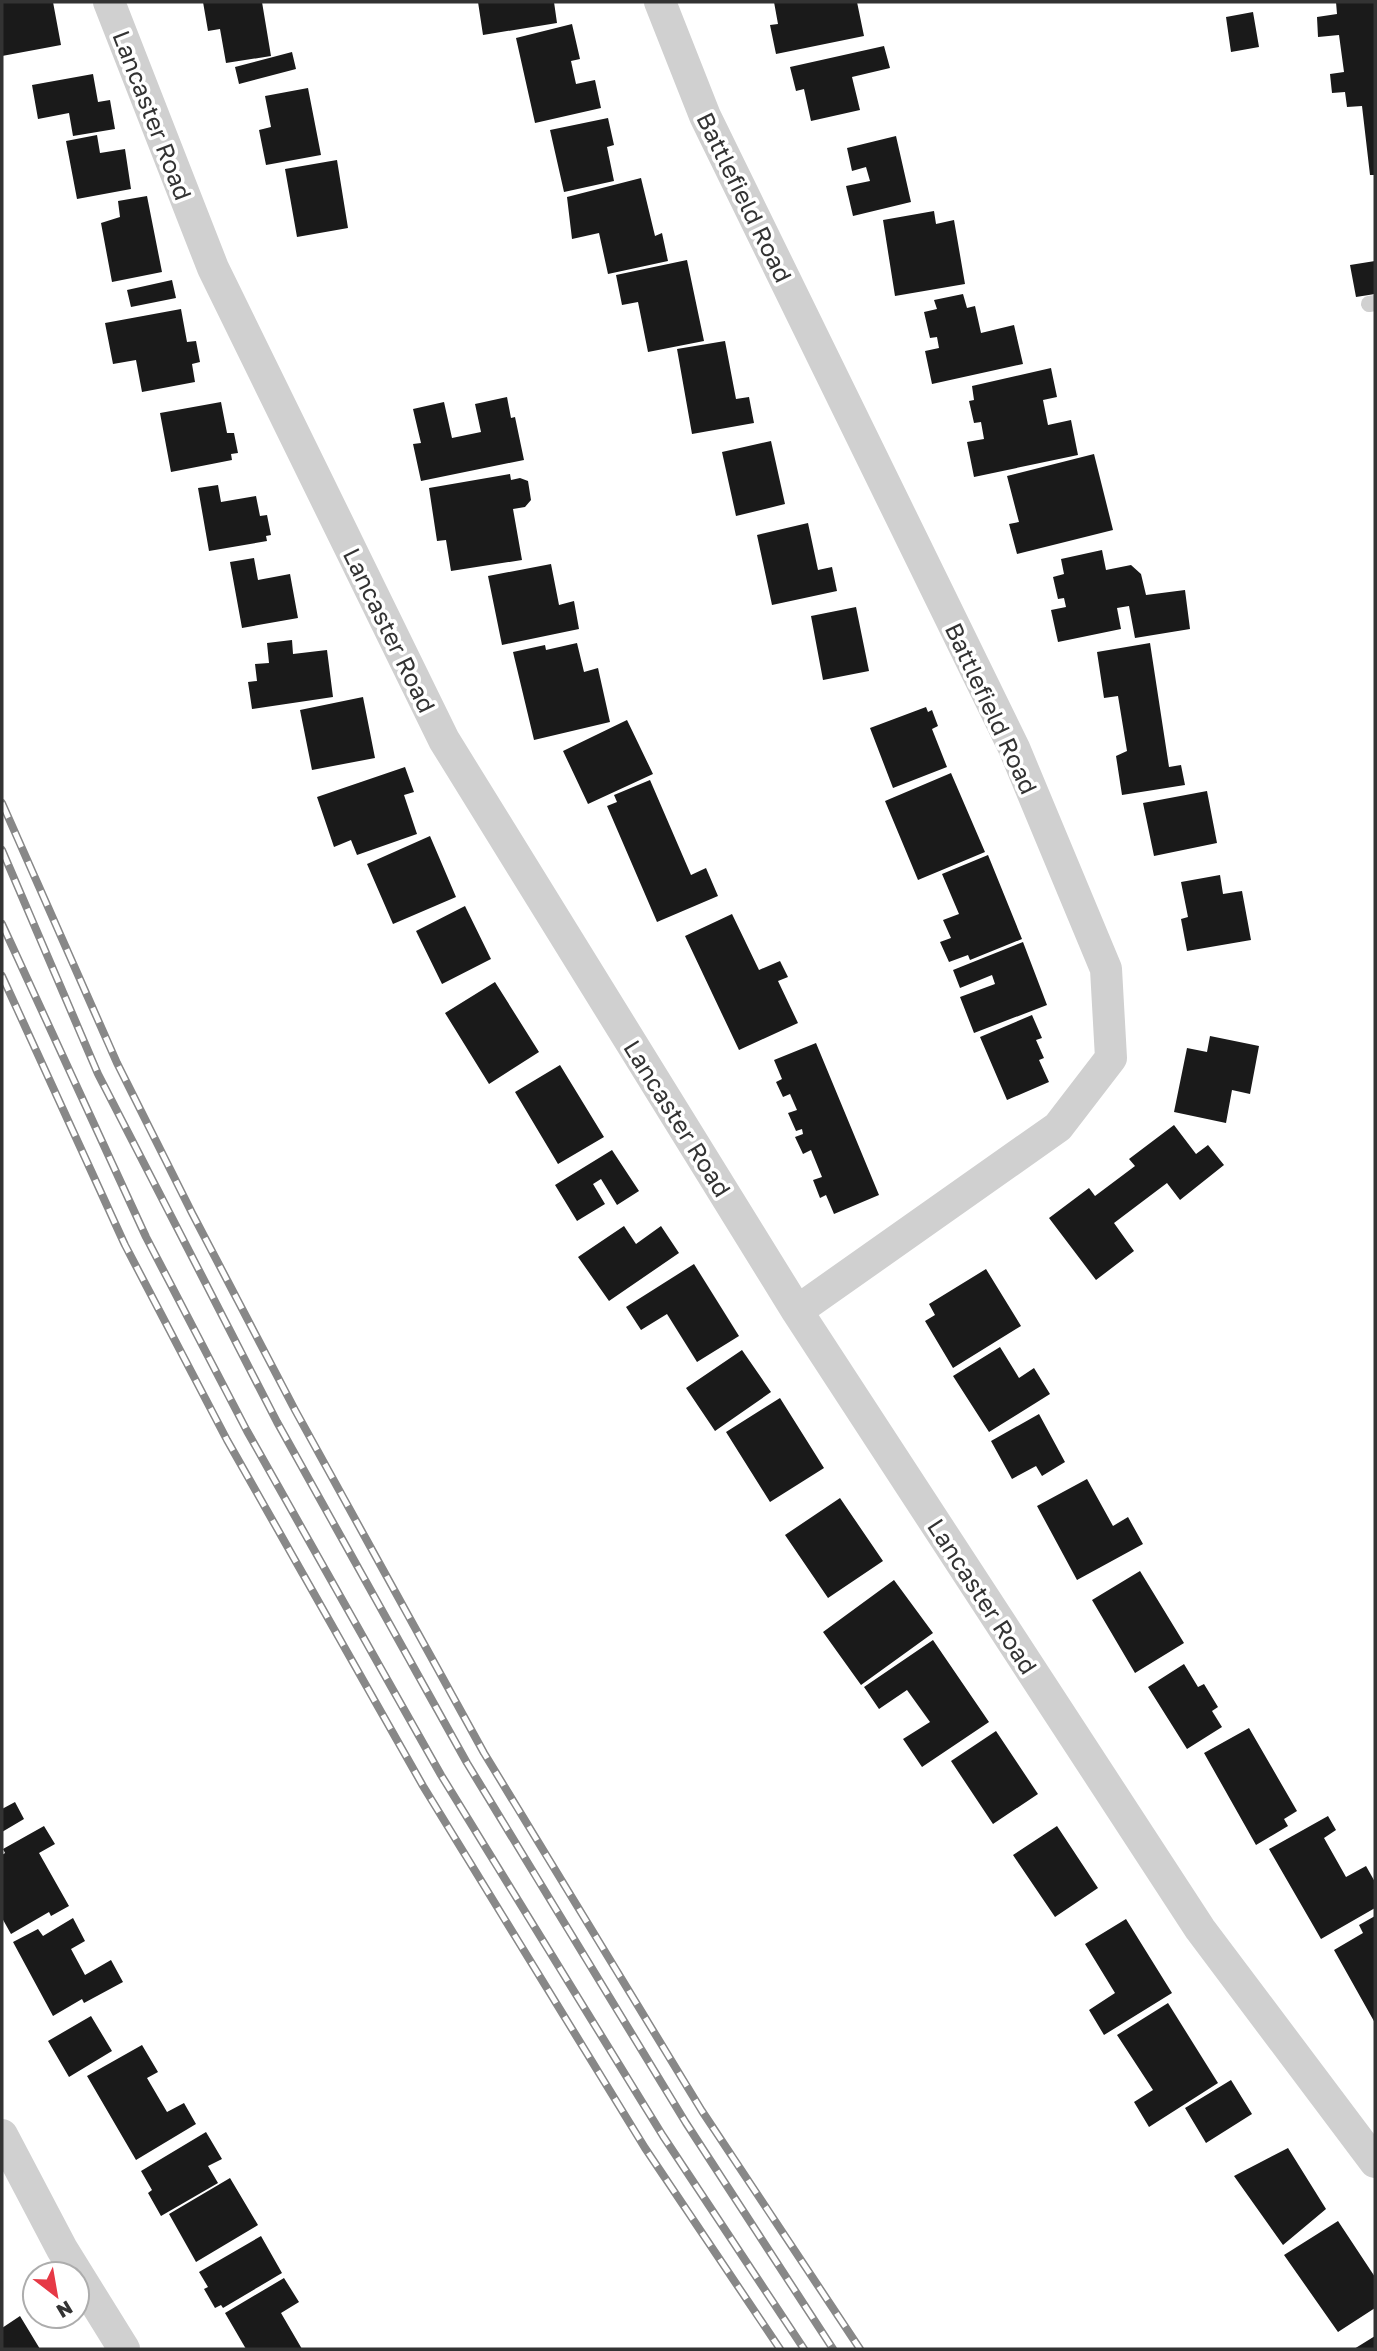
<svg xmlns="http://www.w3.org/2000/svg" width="1377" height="2351" font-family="'Golos Text',sans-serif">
<rect width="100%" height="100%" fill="#fff"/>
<!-- building -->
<path fill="#1a1a1a" d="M 2,2 L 53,2 L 61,45 L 2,56 Z
M 203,2 L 262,2 L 271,56 L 226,63 L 220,29 L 208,31 Z
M 478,2 L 554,2 L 557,23 L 483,35 Z
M 774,2 L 857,2 L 864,36 L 776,54 L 770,25 L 778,24 Z
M 1336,2 L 1375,2 L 1375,175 L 1370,175 L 1362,106 L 1347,107 L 1345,92 L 1332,93 L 1330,74 L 1344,72 L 1339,35 L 1318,37 L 1317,17 L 1337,14 Z
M 1253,12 L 1259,47 L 1231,52 L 1226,17 Z
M 572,24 L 580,59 L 571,61 L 576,84 L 595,80 L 601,108 L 535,123 L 516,38 Z
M 884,46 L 890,68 L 852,77 L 860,110 L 811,121 L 804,89 L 796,91 L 790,67 Z
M 292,52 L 296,69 L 239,84 L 235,67 Z
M 93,74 L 98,102 L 110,100 L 115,129 L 73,136 L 69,113 L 38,119 L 32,85 Z
M 308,88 L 321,155 L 266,165 L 259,130 L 271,127 L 265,96 Z
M 608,118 L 614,145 L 607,147 L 614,181 L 564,192 L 550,130 Z
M 97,135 L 100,153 L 125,149 L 131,189 L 77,199 L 66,141 Z
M 896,136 L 911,202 L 853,216 L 846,186 L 870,181 L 866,167 L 852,171 L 847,148 Z
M 337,160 L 348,228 L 297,237 L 285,169 Z
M 641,178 L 655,236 L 662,233 L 668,261 L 608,274 L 599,233 L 572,239 L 567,197 Z
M 147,196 L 162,272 L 112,282 L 101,223 L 120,217 L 118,201 Z
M 934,211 L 936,224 L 954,220 L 965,284 L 895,296 L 883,220 Z
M 687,260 L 704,341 L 648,352 L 638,302 L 622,305 L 616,275 Z
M 1375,261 L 1375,294 L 1356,297 L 1350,265 Z
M 172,280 L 176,298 L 131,307 L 127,290 Z
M 963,294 L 967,308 L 975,306 L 981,333 L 1014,325 L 1023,364 L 932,384 L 925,351 L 939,348 L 937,337 L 930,338 L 924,312 L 937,309 L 934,300 Z
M 181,309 L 187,342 L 196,341 L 200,362 L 192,364 L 195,382 L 142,392 L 136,360 L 113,364 L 105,323 Z
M 725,341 L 736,399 L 749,397 L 754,423 L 692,434 L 677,349 Z
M 1051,368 L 1057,397 L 1043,400 L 1048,425 L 1071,420 L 1078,455 L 974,477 L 967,442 L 984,439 L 981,422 L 974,423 L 969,401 L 974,400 L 972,386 Z
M 507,397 L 511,418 L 515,417 L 524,460 L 421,481 L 413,444 L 421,443 L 413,409 L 444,402 L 452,438 L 481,432 L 475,404 Z
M 221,402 L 227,433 L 234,433 L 238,453 L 231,454 L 232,460 L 171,472 L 160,413 Z
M 771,441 L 785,504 L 736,516 L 722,452 Z
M 1094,454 L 1113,530 L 1017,554 L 1009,524 L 1019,522 L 1007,476 Z
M 510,474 L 511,480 L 520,478 L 528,481 L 531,500 L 525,507 L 513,509 L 522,560 L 451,571 L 446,540 L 437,541 L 429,488 Z
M 218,485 L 221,502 L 256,496 L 260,516 L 267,515 L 271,535 L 266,536 L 267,541 L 209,551 L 198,488 Z
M 808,523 L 818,570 L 832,567 L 837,591 L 772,605 L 757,535 Z
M 1102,550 L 1106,570 L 1131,565 L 1141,574 L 1146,595 L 1185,590 L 1190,629 L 1135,638 L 1129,606 L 1117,608 L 1121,629 L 1058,642 L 1051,610 L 1066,607 L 1064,598 L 1058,599 L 1053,577 L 1064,574 L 1061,559 Z
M 254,558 L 258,580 L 290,574 L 298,618 L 242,628 L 230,562 Z
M 551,564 L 559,605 L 574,601 L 579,629 L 502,645 L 488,576 Z
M 856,607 L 869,671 L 823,680 L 811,616 Z
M 292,640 L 293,654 L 327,650 L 333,697 L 252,709 L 248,682 L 257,681 L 255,664 L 269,663 L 267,643 Z
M 577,643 L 584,672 L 598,668 L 610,722 L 534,740 L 513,652 L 545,645 L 546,650 Z
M 1150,643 L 1169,767 L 1181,765 L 1185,785 L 1122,795 L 1116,756 L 1127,751 L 1118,696 L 1104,698 L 1097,652 Z
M 363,697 L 375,758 L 312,770 L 300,710 Z
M 926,707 L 928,712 L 932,710 L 938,726 L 932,729 L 947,767 L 893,788 L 870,728 Z
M 627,720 L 653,774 L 588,804 L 563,751 Z
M 405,767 L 414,792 L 404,795 L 417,834 L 357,855 L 351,840 L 334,847 L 317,797 Z
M 951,773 L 985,852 L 918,880 L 885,801 Z
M 650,780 L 691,875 L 706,868 L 718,896 L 657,922 L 607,806 L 617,802 L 614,795 Z
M 1207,791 L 1217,843 L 1154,856 L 1143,803 Z
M 430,836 L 456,897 L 393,924 L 367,864 Z
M 988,855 L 1022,939 L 970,960 L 968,955 L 949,962 L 940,942 L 951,938 L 943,920 L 959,914 L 942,874 Z
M 1220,875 L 1223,894 L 1242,891 L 1251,940 L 1187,951 L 1181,919 L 1188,917 L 1181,882 Z
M 465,906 L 491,959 L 442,984 L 416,931 Z
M 732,914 L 759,970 L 780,961 L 788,977 L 778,981 L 798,1023 L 739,1050 L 685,936 Z
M 1023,942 L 1047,1005 L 974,1033 L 960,997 L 995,984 L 992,975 L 960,988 L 953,970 Z
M 495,982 L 539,1052 L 489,1084 L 445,1013 Z
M 1032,1015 L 1042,1038 L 1036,1040 L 1044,1058 L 1039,1060 L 1049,1082 L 1007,1100 L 980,1037 Z
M 1210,1036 L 1259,1046 L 1250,1094 L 1232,1090 L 1226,1123 L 1174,1112 L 1187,1048 L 1207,1052 Z
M 816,1043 L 879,1195 L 834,1214 L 826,1195 L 820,1198 L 813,1180 L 822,1177 L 811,1150 L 803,1154 L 795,1137 L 803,1134 L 802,1129 L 796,1131 L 788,1113 L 797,1110 L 790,1094 L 783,1097 L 776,1082 L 782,1079 L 774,1060 Z
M 560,1065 L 604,1137 L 558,1164 L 515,1092 Z
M 1174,1125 L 1196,1154 L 1208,1145 L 1224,1165 L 1180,1200 L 1167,1183 L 1114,1223 L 1134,1251 L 1096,1280 L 1049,1218 L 1089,1188 L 1095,1196 L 1135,1166 L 1129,1159 Z
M 612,1150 L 639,1191 L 617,1205 L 601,1179 L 593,1184 L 605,1204 L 577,1221 L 555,1185 Z
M 624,1226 L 636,1244 L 661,1226 L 679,1253 L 609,1301 L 578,1257 Z
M 694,1264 L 739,1336 L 697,1362 L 667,1314 L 641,1330 L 626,1307 Z
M 986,1269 L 1021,1326 L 953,1368 L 925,1321 L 935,1315 L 929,1304 Z
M 1000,1347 L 1019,1378 L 1034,1368 L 1050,1394 L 989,1432 L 953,1376 Z
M 742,1350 L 771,1392 L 715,1431 L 686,1388 Z
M 780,1398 L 824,1468 L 770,1502 L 726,1432 Z
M 1039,1414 L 1065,1462 L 1042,1476 L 1036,1466 L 1012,1479 L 991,1441 Z
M 1087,1479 L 1113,1526 L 1128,1517 L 1143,1544 L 1077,1580 L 1037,1506 Z
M 840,1498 L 883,1561 L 828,1598 L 785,1535 Z
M 1140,1571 L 1184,1643 L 1135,1673 L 1092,1600 Z
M 894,1580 L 933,1633 L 861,1685 L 823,1632 Z
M 933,1640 L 989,1722 L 922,1767 L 903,1739 L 930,1722 L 907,1690 L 879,1709 L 864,1687 Z
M 1184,1664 L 1198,1687 L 1204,1684 L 1218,1707 L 1212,1711 L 1222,1727 L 1187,1749 L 1148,1687 Z
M 1249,1728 L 1297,1811 L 1284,1819 L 1288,1826 L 1256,1845 L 1204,1753 Z
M 996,1731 L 1038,1794 L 993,1824 L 951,1761 Z
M 15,1802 L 24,1819 L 2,1832 L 2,1809 Z
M 1328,1816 L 1336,1830 L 1324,1838 L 1346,1877 L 1366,1866 L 1375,1882 L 1375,1908 L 1321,1939 L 1269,1849 Z
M 44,1826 L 55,1844 L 39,1853 L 69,1906 L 51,1916 L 49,1912 L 11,1934 L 2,1918 L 2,1855 L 5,1853 L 3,1849 Z
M 1057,1826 L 1098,1888 L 1055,1917 L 1013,1855 Z
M 1375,1916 L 1375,2023 L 1334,1950 L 1363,1933 L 1359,1925 Z
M 73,1918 L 85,1941 L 71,1949 L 85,1975 L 111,1960 L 123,1982 L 84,2003 L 82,1999 L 53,2016 L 13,1942 L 38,1929 L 43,1936 Z
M 1126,1919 L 1172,1993 L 1104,2035 L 1089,2010 L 1115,1993 L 1085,1944 Z
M 1168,2003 L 1218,2083 L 1149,2127 L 1134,2102 L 1153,2090 L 1117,2035 Z
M 91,2016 L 112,2051 L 69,2077 L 48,2041 Z
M 142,2045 L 158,2072 L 147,2078 L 167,2112 L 184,2103 L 196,2124 L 136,2160 L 87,2076 Z
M 1231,2080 L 1252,2114 L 1206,2143 L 1185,2108 Z
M 206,2132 L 222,2159 L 208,2166 L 218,2183 L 161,2216 L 148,2193 L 152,2190 L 141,2171 Z
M 1288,2148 L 1326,2209 L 1283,2245 L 1234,2176 Z
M 230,2178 L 258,2225 L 196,2262 L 169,2214 Z
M 1338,2221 L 1375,2277 L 1375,2308 L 1338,2332 L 1284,2255 Z
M 261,2236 L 282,2273 L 223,2308 L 221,2305 L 215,2308 L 204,2289 L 208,2287 L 199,2272 Z
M 284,2278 L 299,2302 L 281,2313 L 302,2349 L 246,2349 L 225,2313 Z
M 20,2316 L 40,2349 L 2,2349 L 2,2328 Z
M 1375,2336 L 1375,2349 L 1354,2349 Z"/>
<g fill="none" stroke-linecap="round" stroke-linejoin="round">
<!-- lane -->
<path stroke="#d0d0d0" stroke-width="16" d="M 1369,304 L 1375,303"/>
<!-- street -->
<path stroke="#d0d0d0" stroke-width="32" d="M 109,2 L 213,268 L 444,740 L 797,1311 L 1200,1929 L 1375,2162
M 660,2 L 705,116 L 1014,748 L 1106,969 L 1111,1058 L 1058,1127 L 797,1311
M 2,2135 L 62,2249 L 124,2349"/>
<!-- rail casing -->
<g stroke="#888" stroke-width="8">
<path id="rail" d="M 2,803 L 117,1063 L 192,1213 L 295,1410 L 484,1753 L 702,2111 L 860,2349
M 2,850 L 98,1074 L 277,1422 L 467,1763 L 686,2123 L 833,2349
M 2,924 L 146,1237 L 247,1431 L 441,1775 L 663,2136 L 804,2349
M 2,976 L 125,1245 L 227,1440 L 423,1786 L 645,2148 L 780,2349"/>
</g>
<!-- rail -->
<use href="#rail" stroke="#fff" stroke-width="5" stroke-dasharray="16" stroke-linecap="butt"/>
</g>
<g text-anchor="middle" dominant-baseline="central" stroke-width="7" stroke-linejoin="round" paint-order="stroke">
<!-- street labels -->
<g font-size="24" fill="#333" stroke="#fff">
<text transform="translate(153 115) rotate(69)">Lancaster Road</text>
<text transform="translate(745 197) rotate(64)">Battlefield Road</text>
<text transform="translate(390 630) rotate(64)">Lancaster Road</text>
<text transform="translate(992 708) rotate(65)">Battlefield Road</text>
<text transform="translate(678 1118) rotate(58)">Lancaster Road</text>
<text transform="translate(983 1596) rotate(57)">Lancaster Road</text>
</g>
</g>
<!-- border -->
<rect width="1377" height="2351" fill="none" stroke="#333333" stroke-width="7"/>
<!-- north arrow -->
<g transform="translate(56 2295) rotate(149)"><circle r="33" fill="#ffffff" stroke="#adadad" stroke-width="2"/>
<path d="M0-5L12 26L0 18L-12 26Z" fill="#e63946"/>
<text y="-10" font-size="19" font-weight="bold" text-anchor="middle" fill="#333333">N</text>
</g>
</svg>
